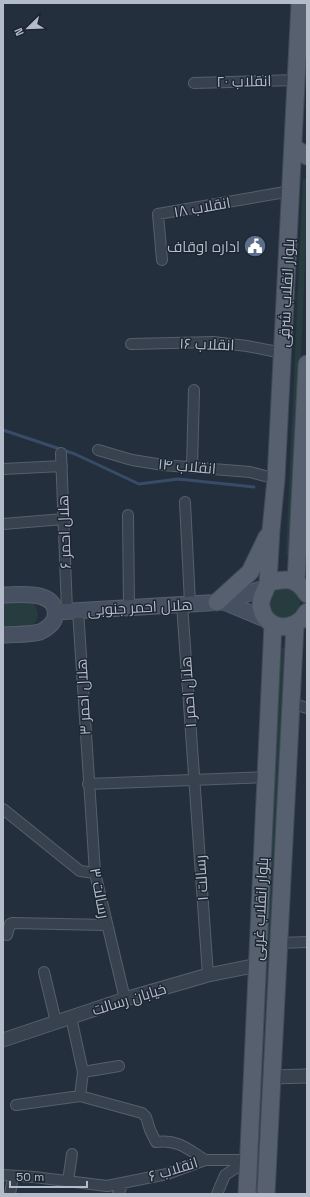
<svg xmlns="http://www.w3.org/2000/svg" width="310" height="1197" font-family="'Space Grotesk',Cairo,sans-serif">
<rect width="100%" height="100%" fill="#242f3e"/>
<!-- green -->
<path fill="#263c3f" d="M 303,179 L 307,179 L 307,222 L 292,555 L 286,555 Z
M270 603a15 15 0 1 1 30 0a15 15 0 1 1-30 0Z
M 3,600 L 32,601 C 39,610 41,622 29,627 C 21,630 11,629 3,629 Z
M 278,648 L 289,648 L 284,670 L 260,1194 L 254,1194 Z"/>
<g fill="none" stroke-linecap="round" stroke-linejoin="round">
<!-- stream -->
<path stroke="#394c67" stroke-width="3" d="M 3,430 L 75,454 L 139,484 L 178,479 L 254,487"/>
<!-- minor casing -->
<g stroke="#565f6c" stroke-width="12">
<path id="minor" d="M 194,83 L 295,80
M 162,260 L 158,214 L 291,191
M 131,344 L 213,342 L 247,346 L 283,353
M 98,450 L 132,460 L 163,465 L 250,472 L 276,479
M 61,453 L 67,611
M 192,467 L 194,390
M 3,469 L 62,466
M 185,502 L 190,603
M 128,515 L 129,607
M 3,524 L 64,519
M 182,604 L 208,975
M 78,610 L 95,873 L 125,999
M 291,703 L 307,708
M 88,784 L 266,777
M 3,809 L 80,871 L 95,873
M 7,935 L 10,924 L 12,923 L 107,925
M 279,943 L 307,942
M 44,972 L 56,1022
M 71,1017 L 83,1072 L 119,1066
M 83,1072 L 80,1096 L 142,1113 L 146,1117 L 150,1130 L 156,1142 C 177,1139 188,1149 205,1160
M 16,1105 L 80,1096
M 3,1175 L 34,1177 L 107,1186 L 167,1174 L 205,1160 L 249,1160
M 68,1181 L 72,1154
M 10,1194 L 13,1176
M 118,1194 L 123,1183
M 217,1194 L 225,1175 L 248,1160"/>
</g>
<!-- tertiary casing -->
<g stroke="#565f6c" stroke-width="15">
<path id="tertiary" d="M 3,1040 L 125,999 L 208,975 L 258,965
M 272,1077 L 307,1076"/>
</g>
<!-- secondary casing -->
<g stroke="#565f6c" stroke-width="17">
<path id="secondary" d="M 267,587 L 224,602 L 267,620
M 3,595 C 19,595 59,589 55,617 C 54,623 47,629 40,632 C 29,635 15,634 3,635
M 56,612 L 224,602"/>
</g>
<!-- primary casing -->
<g stroke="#414a57" stroke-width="19">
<path id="primary" d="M 293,147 L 307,156
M 296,582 L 307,364
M 268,583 L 271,530 L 276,479 L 300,3
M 307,594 C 296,577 286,578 268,583 C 266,591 260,597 261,606 C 265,632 296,633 307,612
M 217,602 L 250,572 L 267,537
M 247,1194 L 273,624
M 266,1194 L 295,625"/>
</g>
<!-- minor -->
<use href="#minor" stroke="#38414e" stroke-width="10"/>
<!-- tertiary -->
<use href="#tertiary" stroke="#38414e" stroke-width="13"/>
<!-- secondary -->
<use href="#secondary" stroke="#465061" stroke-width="15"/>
<!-- primary -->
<use href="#primary" stroke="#56606e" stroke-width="17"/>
</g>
<!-- icons -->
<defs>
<g id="civic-disc" transform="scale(1.15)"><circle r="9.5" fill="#5c6f8a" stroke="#1d2633"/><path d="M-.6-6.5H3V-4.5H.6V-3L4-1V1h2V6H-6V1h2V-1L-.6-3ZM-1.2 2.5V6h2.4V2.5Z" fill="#fff"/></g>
</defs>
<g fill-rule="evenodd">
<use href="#civic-disc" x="255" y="246"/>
</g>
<g text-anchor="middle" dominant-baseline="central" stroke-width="3" stroke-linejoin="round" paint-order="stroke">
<!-- street labels -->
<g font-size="15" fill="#b4bcc9" stroke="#1d2633">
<text transform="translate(244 81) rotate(-1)">انقلاب ۲۰</text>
<text transform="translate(202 207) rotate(-10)">انقلاب ۱۸</text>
<text transform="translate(286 293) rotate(-87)">بلوار انقلاب شرقی</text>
<text transform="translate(207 344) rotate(2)">انقلاب ۱۶</text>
<text transform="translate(187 466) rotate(5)">انقلاب ۱۴</text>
<text transform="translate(64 532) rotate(-92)">هلال احمر ۶</text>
<text transform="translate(140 607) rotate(-3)">هلال احمر جنوبی</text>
<text transform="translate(188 692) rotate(-94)">هلال احمر ۱</text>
<text transform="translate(83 697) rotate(-93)">هلال احمر ۳</text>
<text transform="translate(201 878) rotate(-94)">رسالت ۱</text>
<text transform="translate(100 893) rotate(79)">رسالت ۳</text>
<text transform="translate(260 909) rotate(-87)">بلوار انقلاب غربی</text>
<text transform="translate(129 999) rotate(-17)">خیابان رسالت</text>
<text transform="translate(173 1169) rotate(-17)">انقلاب ۶</text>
</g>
<!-- poi labels -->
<g font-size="15" fill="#b4bcc9" stroke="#1d2633" text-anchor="end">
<text x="240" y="246">اداره اوقاف</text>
</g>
</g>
<!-- border -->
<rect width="310" height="1197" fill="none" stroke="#b4bcc9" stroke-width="8"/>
<!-- north arrow -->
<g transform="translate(28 28) rotate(247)" stroke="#1d2633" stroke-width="3" paint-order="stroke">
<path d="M0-3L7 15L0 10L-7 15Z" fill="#b4bcc9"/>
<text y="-6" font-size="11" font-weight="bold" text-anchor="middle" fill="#b4bcc9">N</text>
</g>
<!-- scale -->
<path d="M10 1181v6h77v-6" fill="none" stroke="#b4bcc9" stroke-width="2"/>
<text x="16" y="1181" font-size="12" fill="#b4bcc9" stroke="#1d2633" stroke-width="3" paint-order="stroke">50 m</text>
</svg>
